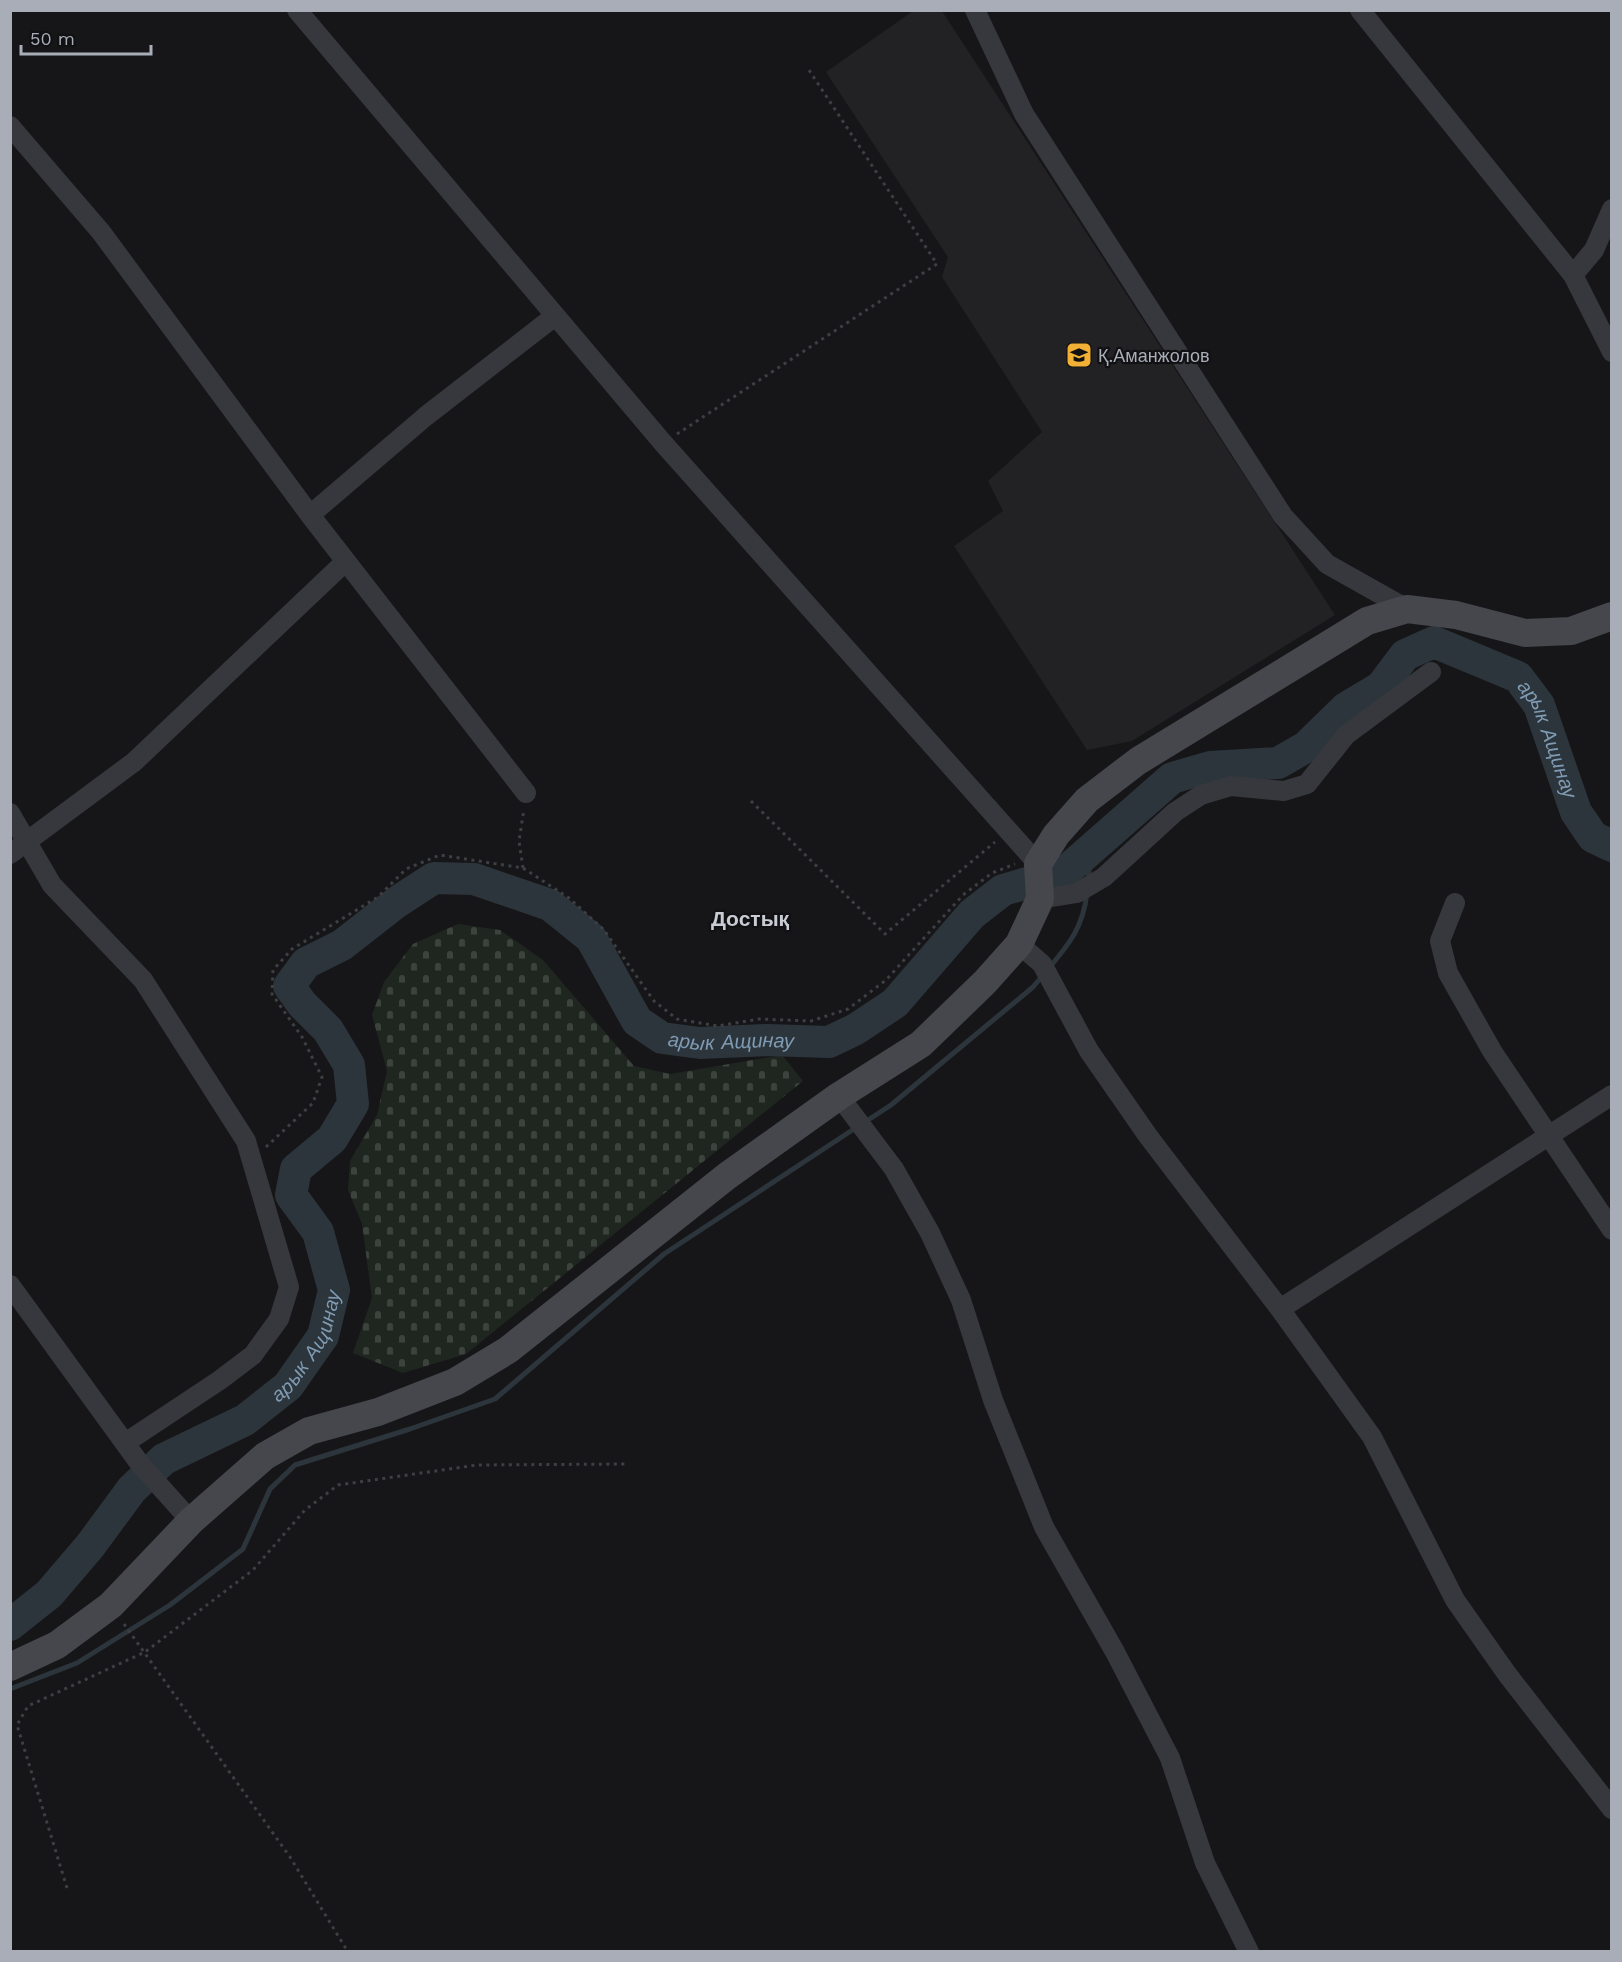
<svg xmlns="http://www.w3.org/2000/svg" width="1622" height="1962" font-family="'Work Sans',sans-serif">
<defs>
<pattern id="cemetery-stones" width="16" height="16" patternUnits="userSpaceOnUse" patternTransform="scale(1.5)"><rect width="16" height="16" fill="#1e261f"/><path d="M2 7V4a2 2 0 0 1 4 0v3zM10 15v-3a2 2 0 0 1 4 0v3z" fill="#3c433d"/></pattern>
</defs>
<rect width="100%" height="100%" fill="#161618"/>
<!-- built -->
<path fill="#222225" d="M 913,11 L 942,11 L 1335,615 L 1132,741 L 1087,750 L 954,546 L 1003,511 L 988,481 L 1042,432 L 942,277 L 948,257 L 826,72 Z"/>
<!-- cemetery -->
<path fill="url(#cemetery-stones)" d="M 458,924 L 500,930 L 543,960 L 634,1066 L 670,1074 L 782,1055 L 803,1081 L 466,1354 L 403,1373 L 353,1353 L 372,1298 L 362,1224 L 348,1190 L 350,1161 L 377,1115 L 387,1071 L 372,1015 L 384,982 L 413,944 Z"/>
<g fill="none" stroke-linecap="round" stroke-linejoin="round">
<!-- stream -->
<path stroke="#2c353c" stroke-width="5" d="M 1088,881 L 1091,849
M 1049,968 C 1070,943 1083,927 1087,893
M 865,1122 L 891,1105 L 1033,987 L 1043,975
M 10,1689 L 77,1663 L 170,1605 L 243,1549 L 270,1489 L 295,1465 L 410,1429 L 495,1399 L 664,1254 L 857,1127"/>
<!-- river -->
<path stroke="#2c353c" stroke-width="32" id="s1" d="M 10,1625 L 49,1594 L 90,1546 L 132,1489 L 164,1459 L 245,1420 L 288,1386 L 323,1336 L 334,1290 L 318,1232 L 291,1195 L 296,1169 L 332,1139 L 353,1104 L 349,1065 L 328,1030 L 302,1004 L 289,986 L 306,963 L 342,945 L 397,902 L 434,878 L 474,879 L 550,905 L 591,938 L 637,1021 L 662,1038 L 700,1043 L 767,1040 L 829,1042 L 856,1029 L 895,1003 L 972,914 L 1003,890 L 1065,872 L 1172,778 L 1210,767 L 1278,763 L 1306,747 L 1346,708 L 1381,687 L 1405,655 L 1434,642 L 1518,677 L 1539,705 L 1576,812 L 1593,837 L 1612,846"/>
<!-- path -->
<path stroke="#3d3f44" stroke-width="3" stroke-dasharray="3 4.5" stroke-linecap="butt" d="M 677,434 L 937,264 L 807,67
M 751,801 L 885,934 L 995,842
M 523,868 L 519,841 L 524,809
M 266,1147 L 313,1103 L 322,1077 L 302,1037 L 272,994 L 273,970 L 292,949 L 378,897 L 406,869 L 440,855 L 523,868 L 569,898 L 604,930 L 654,1001 L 677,1019 L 718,1026 L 759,1019 L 811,1021 L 848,1009 L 886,980 L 963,895 L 992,873 L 1015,864
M 124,1624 L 290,1857 L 348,1952
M 67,1888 L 17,1725 L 28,1706 L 145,1652 L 253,1570 L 305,1510 L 338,1485 L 477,1465 L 625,1464"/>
<!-- minor -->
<path stroke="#37383d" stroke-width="20" d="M 297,10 L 663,443 L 1038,864
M 975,10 L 1024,114 L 1283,516 L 1327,564 L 1407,609
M 1360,10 L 1573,275 L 1612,352
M 10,126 L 101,232 L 310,515 L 526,793
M 1573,275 L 1594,250 L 1612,209
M 310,515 L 426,416 L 555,316
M 10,813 L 52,885 L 143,980 L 246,1141 L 289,1287 L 279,1319 L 253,1355 L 220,1380 L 125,1443
M 10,854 L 134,762 L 346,561
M 1040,899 L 1077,893 L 1104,877 L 1175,812 L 1201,795 L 1231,786 L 1284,791 L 1307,784 L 1346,735 L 1431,672
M 1455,903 L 1440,941 L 1448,973 L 1492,1051 L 1612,1230
M 1019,944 L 1042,964 L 1089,1051 L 1148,1136 L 1280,1309 L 1372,1437 L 1455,1600 L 1507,1674 L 1612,1809
M 839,1096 L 894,1169 L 930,1233 L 961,1300 L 993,1400 L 1044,1527 L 1115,1652 L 1170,1758 L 1205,1863 L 1249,1952
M 10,1285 L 140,1464 L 191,1521
M 1280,1309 L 1612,1095"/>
<!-- secondary -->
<path stroke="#45474d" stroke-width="28" d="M 10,1667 L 57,1645 L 111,1605 L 191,1521 L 265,1456 L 309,1431 L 378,1412 L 455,1382 L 508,1350 L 727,1176 L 839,1096 L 921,1044 L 985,982 L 1019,944 L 1040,899 L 1038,864 L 1056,835 L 1087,800 L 1138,761 L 1367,621 L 1407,609 L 1456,615 L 1525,633 L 1571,631 L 1612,616"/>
</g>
<!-- icons -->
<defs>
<g id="school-square" transform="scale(1.35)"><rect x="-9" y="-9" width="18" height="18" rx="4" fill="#f2b134" stroke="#111113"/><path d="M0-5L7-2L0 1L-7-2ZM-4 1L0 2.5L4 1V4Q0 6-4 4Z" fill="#111"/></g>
</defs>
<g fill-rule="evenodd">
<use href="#school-square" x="1079" y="355"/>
</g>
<g text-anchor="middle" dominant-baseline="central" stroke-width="4.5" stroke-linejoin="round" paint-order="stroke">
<!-- poi labels -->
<g font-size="18" fill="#a8adb8" stroke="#111113" text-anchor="start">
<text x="1098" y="355">Қ.Аманжолов</text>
</g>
<!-- water labels -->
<g font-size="20" font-style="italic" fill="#7f9bb3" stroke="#111113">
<text stroke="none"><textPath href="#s1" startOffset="2398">арык Ащинау</textPath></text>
<text stroke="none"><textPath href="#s1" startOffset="1390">арык Ащинау</textPath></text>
<text stroke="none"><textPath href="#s1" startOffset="417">арык Ащинау</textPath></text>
</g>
<!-- quarter labels -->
<g font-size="21" font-weight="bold" fill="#c9ccd4" stroke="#111113">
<text x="750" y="918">Достық</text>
</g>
</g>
<!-- border -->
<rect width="1622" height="1962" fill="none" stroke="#a8adb8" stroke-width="24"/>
<!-- scale -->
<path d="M21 45v9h130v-9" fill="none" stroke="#a8adb8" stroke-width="3"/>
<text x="30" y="45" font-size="18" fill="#a8adb8" stroke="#111113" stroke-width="4.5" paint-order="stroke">50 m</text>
</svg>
